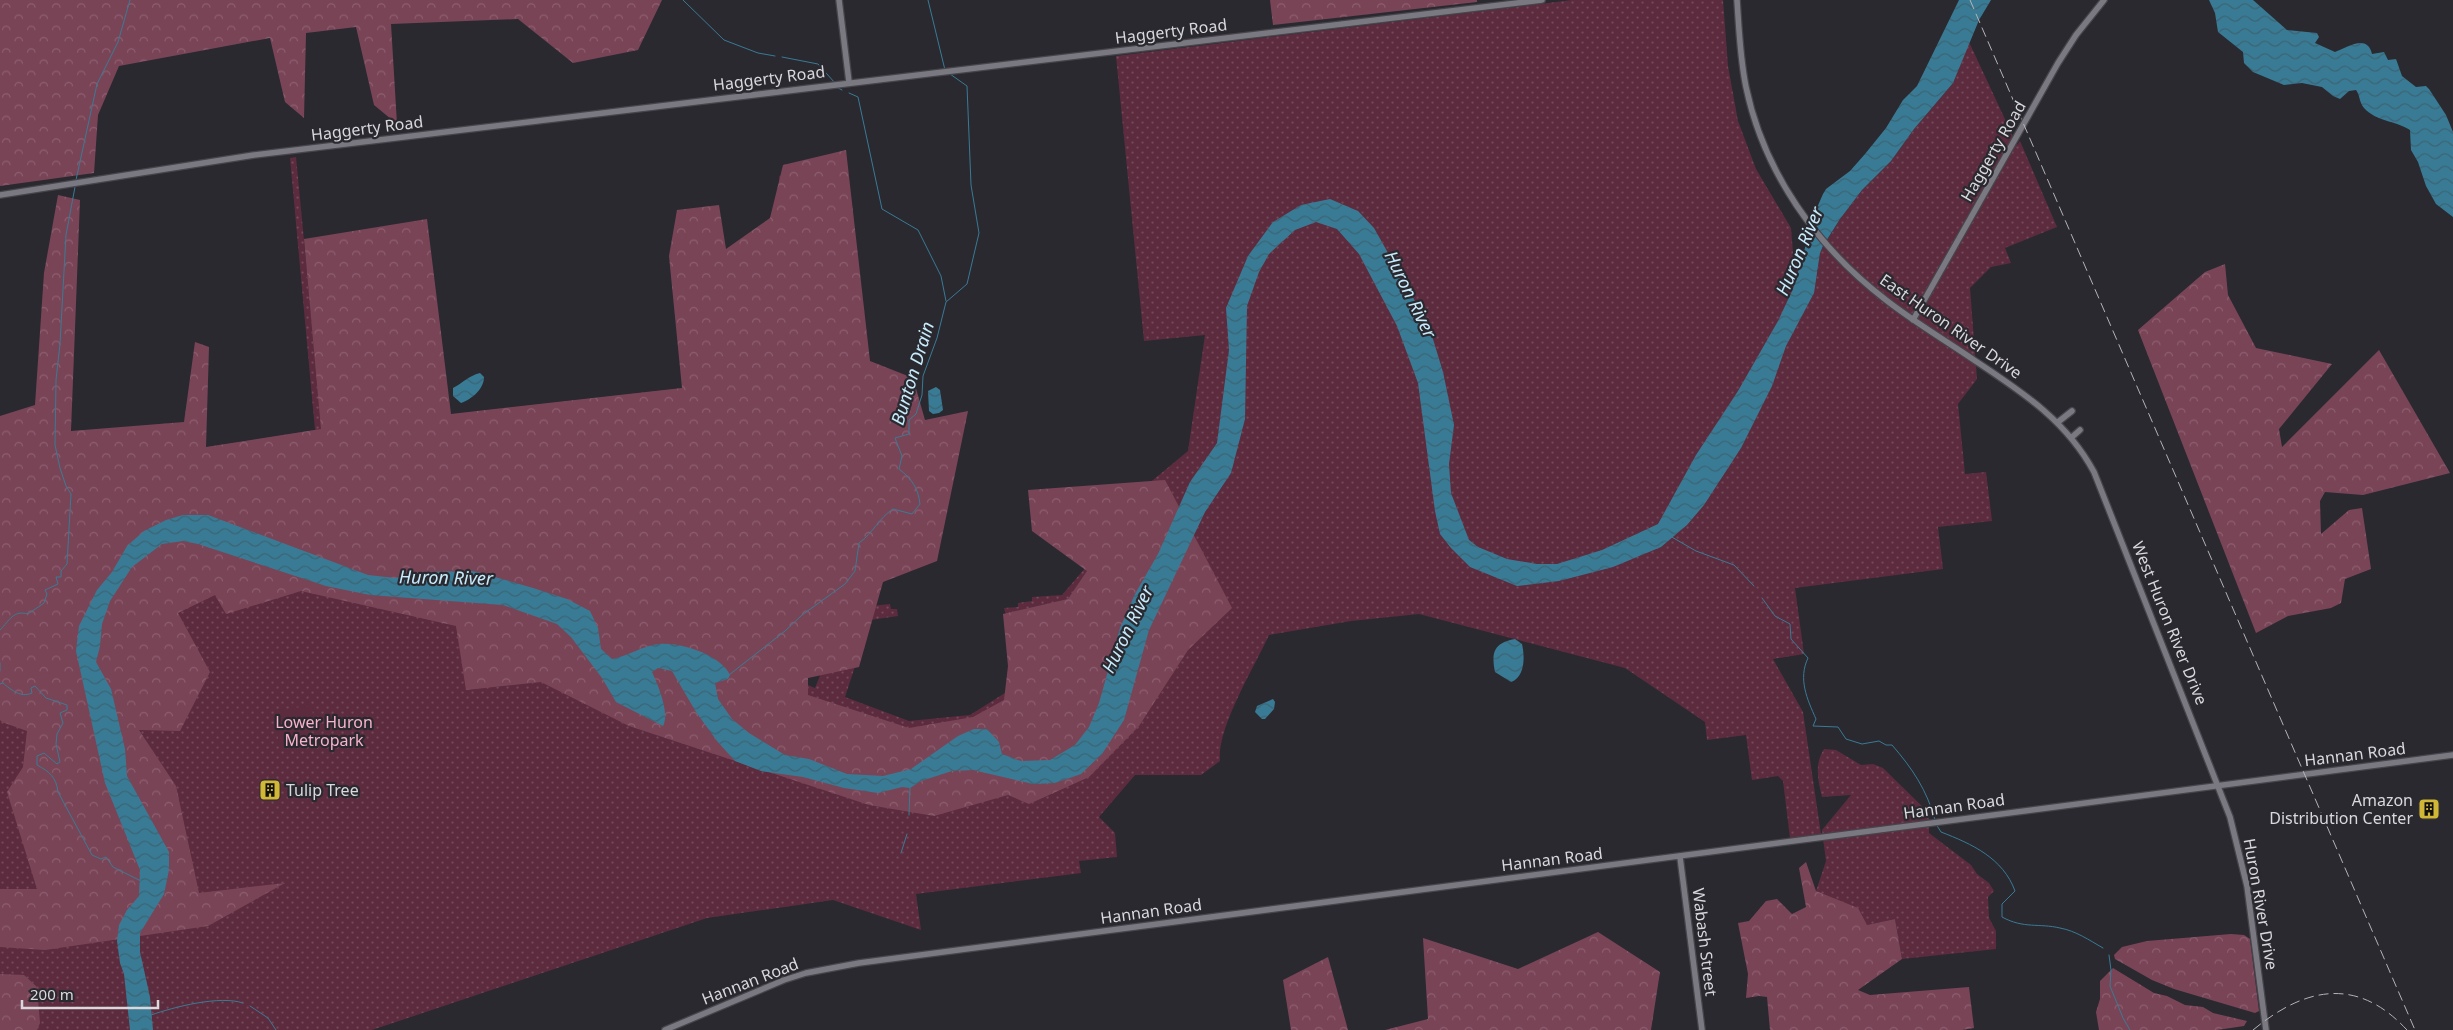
<svg xmlns="http://www.w3.org/2000/svg" width="2453" height="1030" font-family="'Noto Sans',sans-serif">
<defs>
<pattern id="green-dots" width="8" height="8" patternUnits="userSpaceOnUse" patternTransform="scale(1.25)"><rect width="8" height="8" fill="#5d2b3e"/><path d="M2 2h.1M6 6h.1" fill="none" stroke="#744959" stroke-width="1.8" stroke-linecap="round"/></pattern>
<pattern id="forest-crowns" width="20" height="18" patternUnits="userSpaceOnUse" patternTransform="scale(1.25)"><rect width="20" height="18" fill="#7a4457"/><path d="M2 6a3 3 0 1 1 6 0M12 15a3 3 0 1 1 6 0" fill="none" stroke="#8c5e6f"/></pattern>
<pattern id="water-waves" width="16" height="10" patternUnits="userSpaceOnUse" patternTransform="scale(1.25)"><rect width="16" height="10" fill="#397b95"/><path d="M0 5q4-4 8 0t8 0" fill="none" stroke="#3c6474"/></pattern>
</defs>
<rect width="100%" height="100%" fill="#2a2930"/>
<!-- green -->
<path fill="url(#green-dots)" fill-rule="evenodd" d="M 1572,0 L 1723,0 L 1728,66 L 1738,121 L 1756,169 L 1791,228 L 1794,265 L 1799,258 L 1817,273 L 1820,252 L 1840,219 L 1862,190 L 1891,161 L 1914,129 L 1953,83 L 1969,42 L 2017,145 L 2020,141 L 2057,227 L 2005,248 L 2011,263 L 1991,267 L 1970,288 L 1977,379 L 1958,404 L 1965,474 L 1986,472 L 1992,521 L 1938,527 L 1943,569 L 1795,588 L 1804,654 L 1773,659 L 1803,712 L 1821,834 L 1790,838 L 1783,781 L 1778,776 L 1752,780 L 1746,735 L 1707,740 L 1705,722 L 1625,668 L 1419,614 L 1351,621 L 1269,635 C 1255,666 1216,729 1220,761 L 1201,775 L 1135,775 L 1099,817 L 1115,833 L 1117,857 L 1079,861 L 1081,873 L 916,894 L 921,930 L 833,900 L 707,918 L 372,1030 L 0,1030 L 0,481 L 315,430 L 290,158 L 296,157 L 322,429 L 800,375 L 779,176 L 844,168 L 871,606 L 890,604 L 891,609 L 897,609 L 898,616 L 870,620 L 845,697 L 909,721 L 970,715 L 1016,686 L 1019,662 L 1004,608 L 1018,607 L 1018,603 L 1032,601 L 1032,597 L 1062,595 L 1130,516 L 1147,485 L 1188,451 L 1205,335 L 1144,341 L 1116,56 ZM 845,613 L 815,688 L 755,663 Z
M 1824,749 L 1836,750 L 1861,765 L 1873,764 L 1883,768 L 1929,813 L 1929,833 L 1971,865 L 1977,874 L 1989,883 L 1994,891 L 1988,897 L 1989,918 L 1996,931 L 1996,949 L 1902,959 L 1895,919 L 1867,925 L 1816,891 L 1826,861 L 1822,830 L 1851,795 L 1822,797 C 1818,780 1814,765 1824,749 Z"/>
<!-- forest -->
<path fill="url(#forest-crowns)" d="M 0,0 L 662,0 L 638,50 L 573,63 L 518,19 L 391,24 L 397,124 L 374,105 L 356,27 L 306,33 L 304,118 L 285,102 L 270,38 L 119,66 L 98,115 L 94,173 L 0,186 Z
M 1270,0 L 1477,0 L 1477,2 L 1273,25 Z
M 846,150 L 870,361 L 913,378 L 925,420 L 968,411 L 937,561 L 883,582 L 859,667 L 808,678 L 808,695 L 909,728 L 973,717 L 1004,700 L 1008,666 L 1003,614 L 1068,599 L 1087,571 L 1032,531 L 1028,490 L 1165,480 L 1232,608 L 1188,650 L 1139,726 L 1089,777 L 1029,804 L 1008,795 L 934,816 L 869,805 L 629,726 L 541,682 L 466,690 L 456,626 L 301,591 L 226,614 L 215,595 L 178,613 L 210,672 L 180,731 L 139,730 L 176,786 L 199,893 L 285,883 L 208,926 L 45,950 L 0,947 L 0,889 L 37,889 L 7,792 L 23,767 L 27,731 L 2,722 L 0,720 L 0,416 L 35,405 L 44,273 L 58,195 L 80,200 L 71,431 L 184,422 L 195,342 L 209,347 L 206,447 L 321,429 L 304,239 L 427,219 L 451,414 L 682,388 L 669,256 L 677,210 L 719,205 L 726,249 L 770,218 L 783,165 Z
M 2225,264 L 2228,295 L 2256,348 L 2332,364 L 2279,429 L 2282,447 L 2379,350 L 2450,473 L 2363,495 L 2325,492 L 2320,501 L 2321,534 L 2349,510 L 2362,508 L 2371,569 L 2345,579 L 2341,603 L 2331,608 L 2288,616 L 2256,633 L 2138,330 L 2205,272 Z
M 1806,862 L 1816,891 L 1858,908 L 1867,925 L 1895,919 L 1902,959 L 1858,990 L 1870,995 L 1969,987 L 1974,1028 L 1962,1030 L 1770,1030 L 1767,997 L 1759,996 L 1746,998 L 1748,974 L 1738,923 L 1749,921 L 1766,901 L 1777,899 L 1792,914 L 1806,907 L 1799,868 Z
M 1598,932 L 1660,972 L 1651,1030 L 1385,1030 L 1428,1019 L 1423,938 L 1518,969 Z
M 2231,934 L 2244,935 L 2250,939 L 2259,1011 L 2255,1013 L 2174,989 L 2152,980 L 2115,959 L 2114,955 L 2122,947 L 2147,941 Z
M 1328,957 L 1348,1030 L 1291,1030 L 1283,980 Z
M 2113,968 L 2154,993 L 2167,996 L 2185,1005 L 2203,1007 L 2213,1013 L 2247,1021 L 2244,1026 L 2217,1030 L 2099,1030 L 2096,1012 L 2100,999 L 2100,981 Z
M 0,974 L 24,975 L 37,987 L 40,1023 L 37,1030 L 0,1030 Z"/>
<!-- pitch -->
<path fill="#5d2b3e" d="M 312,706 C 316,733 305,744 279,747 L 275,710 Z"/>
<!-- water -->
<path fill="url(#water-waves)" d="M 1959,0 L 1991,0 L 1979,20 L 1953,83 L 1914,129 L 1891,161 L 1862,190 L 1840,219 L 1823,246 L 1820,253 L 1814,293 L 1786,346 L 1772,386 L 1741,448 L 1704,505 L 1687,525 L 1661,547 L 1613,567 L 1559,581 L 1517,586 L 1470,567 L 1451,548 L 1440,534 L 1435,511 L 1418,383 L 1397,326 L 1359,254 L 1337,229 L 1316,222 L 1295,230 L 1269,254 L 1259,272 L 1247,306 L 1245,419 L 1231,473 L 1205,512 L 1149,630 L 1124,720 L 1102,754 L 1081,774 L 1055,783 L 1033,784 L 973,770 L 952,771 L 921,781 L 910,788 L 902,787 L 878,793 L 844,788 L 803,777 L 761,771 L 735,761 L 717,741 L 696,712 L 672,671 L 658,668 L 652,672 C 658,685 670,713 663,726 L 616,702 L 602,678 L 571,637 L 557,624 L 503,605 L 370,595 L 326,586 L 198,544 L 183,541 L 162,544 L 132,567 L 110,601 L 102,624 L 100,646 L 96,662 L 111,689 L 125,749 L 127,776 L 169,852 L 169,870 L 164,894 L 140,933 L 140,952 L 150,997 L 153,1030 L 130,1030 L 124,974 L 120,963 L 117,941 L 119,925 L 127,910 L 139,896 L 140,870 L 105,783 L 76,651 L 79,626 L 97,590 L 112,572 L 127,546 L 144,531 L 166,520 L 183,515 L 208,515 L 368,575 L 395,578 L 420,572 L 474,571 L 533,588 L 567,599 L 590,611 L 598,628 L 601,649 L 612,659 C 628,656 642,646 659,644 C 681,642 721,655 730,675 L 728,679 L 715,683 L 718,699 L 732,719 L 749,733 L 785,755 L 809,759 L 847,774 L 883,776 L 911,769 L 958,736 L 974,729 L 987,729 L 999,742 L 1002,754 L 1021,761 L 1050,760 L 1075,745 L 1089,727 L 1099,703 L 1120,628 L 1135,594 L 1158,554 L 1190,482 L 1217,443 L 1229,350 L 1226,308 L 1248,256 L 1273,222 L 1301,205 L 1330,199 L 1358,211 L 1374,228 L 1429,326 L 1443,372 L 1454,425 L 1449,464 L 1451,493 L 1469,540 L 1478,547 L 1507,559 L 1537,564 L 1557,564 L 1602,550 L 1658,524 L 1696,455 L 1738,391 L 1778,321 L 1793,289 L 1816,210 L 1823,194 L 1826,189 L 1850,171 L 1865,154 L 1886,128 L 1903,100 L 1917,86 Z
M 2209,0 L 2253,0 L 2287,30 L 2317,33 L 2319,37 L 2315,43 L 2335,52 C 2347,48 2367,33 2372,54 L 2384,52 L 2388,60 L 2396,59 L 2402,76 L 2416,87 L 2426,86 L 2429,89 L 2446,115 L 2453,132 L 2453,217 L 2436,204 L 2426,186 L 2418,162 L 2411,150 L 2410,130 C 2394,120 2377,122 2364,108 C 2359,102 2360,95 2356,90 L 2349,91 L 2340,99 L 2333,96 L 2322,87 L 2302,83 L 2284,85 L 2253,72 L 2244,63 L 2243,52 L 2218,32 L 2215,13 Z
M 480,373 L 484,377 C 484,389 472,399 461,403 L 453,396 L 453,388 C 463,383 468,376 480,373 Z
M 936,387 L 940,390 L 943,410 L 939,413 L 933,414 L 929,411 L 928,391 Z
M 1515,639 L 1522,644 C 1525,657 1525,677 1511,682 L 1495,672 C 1491,652 1494,643 1515,639 Z
M 1273,699 L 1275,702 L 1274,709 L 1265,719 L 1262,719 L 1255,712 L 1257,706 Z"/>
<g fill="none" stroke-linecap="round" stroke-linejoin="round">
<!-- stream -->
<path stroke="#397b95" stroke-width="1" d="M 683,0 L 724,40 L 758,53 L 775,56
M 928,0 L 945,70
M 782,57 L 818,64 L 835,83
M 838,88 L 842,90
M 849,93 L 858,97 L 882,209 L 918,230 L 941,276 L 946,301
M 76,180 L 97,84 L 118,42 L 130,0
M 1670,536 L 1696,551 L 1734,565 L 1754,586
M 1762,598 L 1775,616 L 1790,624 L 1791,639 L 1808,658 C 1798,679 1807,699 1816,719 L 1813,726 L 1838,727 L 1846,739 L 1862,744 L 1879,741 L 1886,745 L 1892,745 C 1912,768 1927,790 1935,820
M 0,630 C 10,620 13,610 28,614 L 44,603 L 47,594 L 45,590 L 58,584 L 56,577 L 61,577 L 61,571 L 67,564 L 71,494 L 66,486 L 60,468 L 55,445 L 56,380 L 60,344 L 66,235 L 75,187
M 0,663 L 0,671
M 729,675 L 785,631 L 802,615 L 845,584 L 855,571 L 859,543 C 873,533 879,518 893,509 L 912,514 L 920,504 C 918,488 912,479 899,469 L 902,456 L 895,438 L 909,434 L 909,420 L 916,414 L 922,395 L 923,376 L 937,338 L 946,302 L 967,284 L 979,233 L 971,185 L 967,86 L 950,74
M 0,684 L 3,683 C 11,690 21,698 32,693 L 31,688 L 35,686 L 46,698 L 67,705 L 67,710 L 60,713 L 63,723 L 57,734 L 56,744 L 60,762 L 57,764 L 44,753 L 37,756 L 37,765 C 50,772 56,777 58,792 L 92,855 L 101,859 L 106,857 L 113,867 L 141,881
M 909,815 L 910,788
M 1936,824 L 1941,832 C 1972,844 2003,858 2015,891 L 2002,904 L 2002,917 C 2024,929 2039,923 2060,928 C 2076,931 2089,940 2103,948
M 901,853 L 907,834
M 2109,955 L 2111,970 L 2110,986 L 2123,1018 L 2130,1030
M 250,1006 L 268,1018 L 276,1030
M 151,1015 C 174,1007 220,995 243,1003"/>
<!-- secondary casing -->
<g stroke="#46454b" stroke-width="8">
<path id="secondary" d="M 839,0 L 849,82
M 1737,0 C 1739,29 1740,58 1746,87 C 1764,173 1817,247 1886,300 C 1914,322 1945,340 1974,360 C 2022,392 2066,420 2094,472 L 2230,817 L 2247,886 L 2266,1030
M 0,195 L 254,155 L 1542,0
M 1913,320 L 2058,63 L 2076,35 L 2104,0
M 2058,422 L 2072,411
M 2072,437 L 2080,430
M 1680,857 L 1702,1030
M 665,1030 L 784,980 L 806,973 L 859,963 L 2453,755"/>
</g>
<!-- secondary -->
<use href="#secondary" stroke="#7a7981" stroke-width="5.5"/>
<!-- rail -->
<path stroke="#b4b3b7" stroke-width="1" stroke-dasharray="10 5" stroke-linecap="butt" d="M 1970,0 L 2415,1030
M 2253,1030 C 2305,987 2357,976 2407,1030"/>
</g>
<!-- icons -->
<defs>
<g id="building-square" transform="scale(1.125)"><rect x="-9" y="-9" width="18" height="18" rx="4" fill="#d1b736" stroke="#2a2930"/><path d="M-4-6H4V6H1V3H-1V6H-4ZM-2.5-4.3h1.7v1.8h-1.7ZM.8-4.3h1.7v1.8H.8ZM-2.5-1h1.7V.8h-1.7ZM.8-1h1.7V.8H.8Z" fill="#111"/></g>
</defs>
<g fill-rule="evenodd">
<use href="#building-square" x="270" y="790"/>
<use href="#building-square" x="2429" y="809"/>
</g>
<g text-anchor="middle" dominant-baseline="central" stroke-width="4.5" stroke-linejoin="round" paint-order="stroke">
<!-- street labels -->
<g font-size="16" fill="#d9d8dc" stroke="#2a2930">
<text transform="translate(1171 31) rotate(-7)">Haggerty Road</text>
<text transform="translate(769 78) rotate(-7)">Haggerty Road</text>
<text transform="translate(367 128) rotate(-7)">Haggerty Road</text>
<text transform="translate(1993 151) rotate(-60)">Haggerty Road</text>
<text transform="translate(1951 326) rotate(35)">East Huron River Drive</text>
<text transform="translate(2170 623) rotate(68)">West Huron River Drive</text>
<text transform="translate(2355 754) rotate(-7)">Hannan Road</text>
<text transform="translate(1954 806) rotate(-8)">Hannan Road</text>
<text transform="translate(1552 859) rotate(-7)">Hannan Road</text>
<text transform="translate(2261 904) rotate(80)">Huron River Drive</text>
<text transform="translate(1151 911) rotate(-8)">Hannan Road</text>
<text transform="translate(1705 942) rotate(83)">Wabash Street</text>
<text transform="translate(750 981) rotate(-21)">Hannan Road</text>
</g>
<!-- park labels -->
<g font-size="16" fill="#f8b2c9" stroke="#2a2930">
<text x="324" y="722">Lower Huron<tspan x="324" dy="18">Metropark</tspan></text>
</g>
<!-- poi labels -->
<g font-size="16" fill="#d9d8dc" stroke="#2a2930" text-anchor="start">
<text x="286" y="790">Tulip Tree</text>
<text x="2413" y="800" text-anchor="end">Amazon<tspan x="2413" dy="18">Distribution Center</tspan></text>
</g>
<!-- water labels -->
<g font-size="18" font-style="italic" fill="#c7ebfb" stroke="#2a2930">
<text transform="translate(1799 251) rotate(-67)">Huron River</text>
<text transform="translate(1411 294) rotate(64)">Huron River</text>
<text transform="translate(912 373) rotate(-73)">Bunton Drain</text>
<text transform="translate(446 577) rotate(1)">Huron River</text>
<text transform="translate(1127 629) rotate(-64)">Huron River</text>
</g>
</g>
<!-- scale -->
<path d="M22 1000v8h136v-8" fill="none" stroke="#d9d8dc" stroke-width="2.5"/>
<text x="30" y="1000" font-size="15" fill="#d9d8dc" stroke="#2a2930" stroke-width="4" paint-order="stroke">200 m</text>
</svg>
